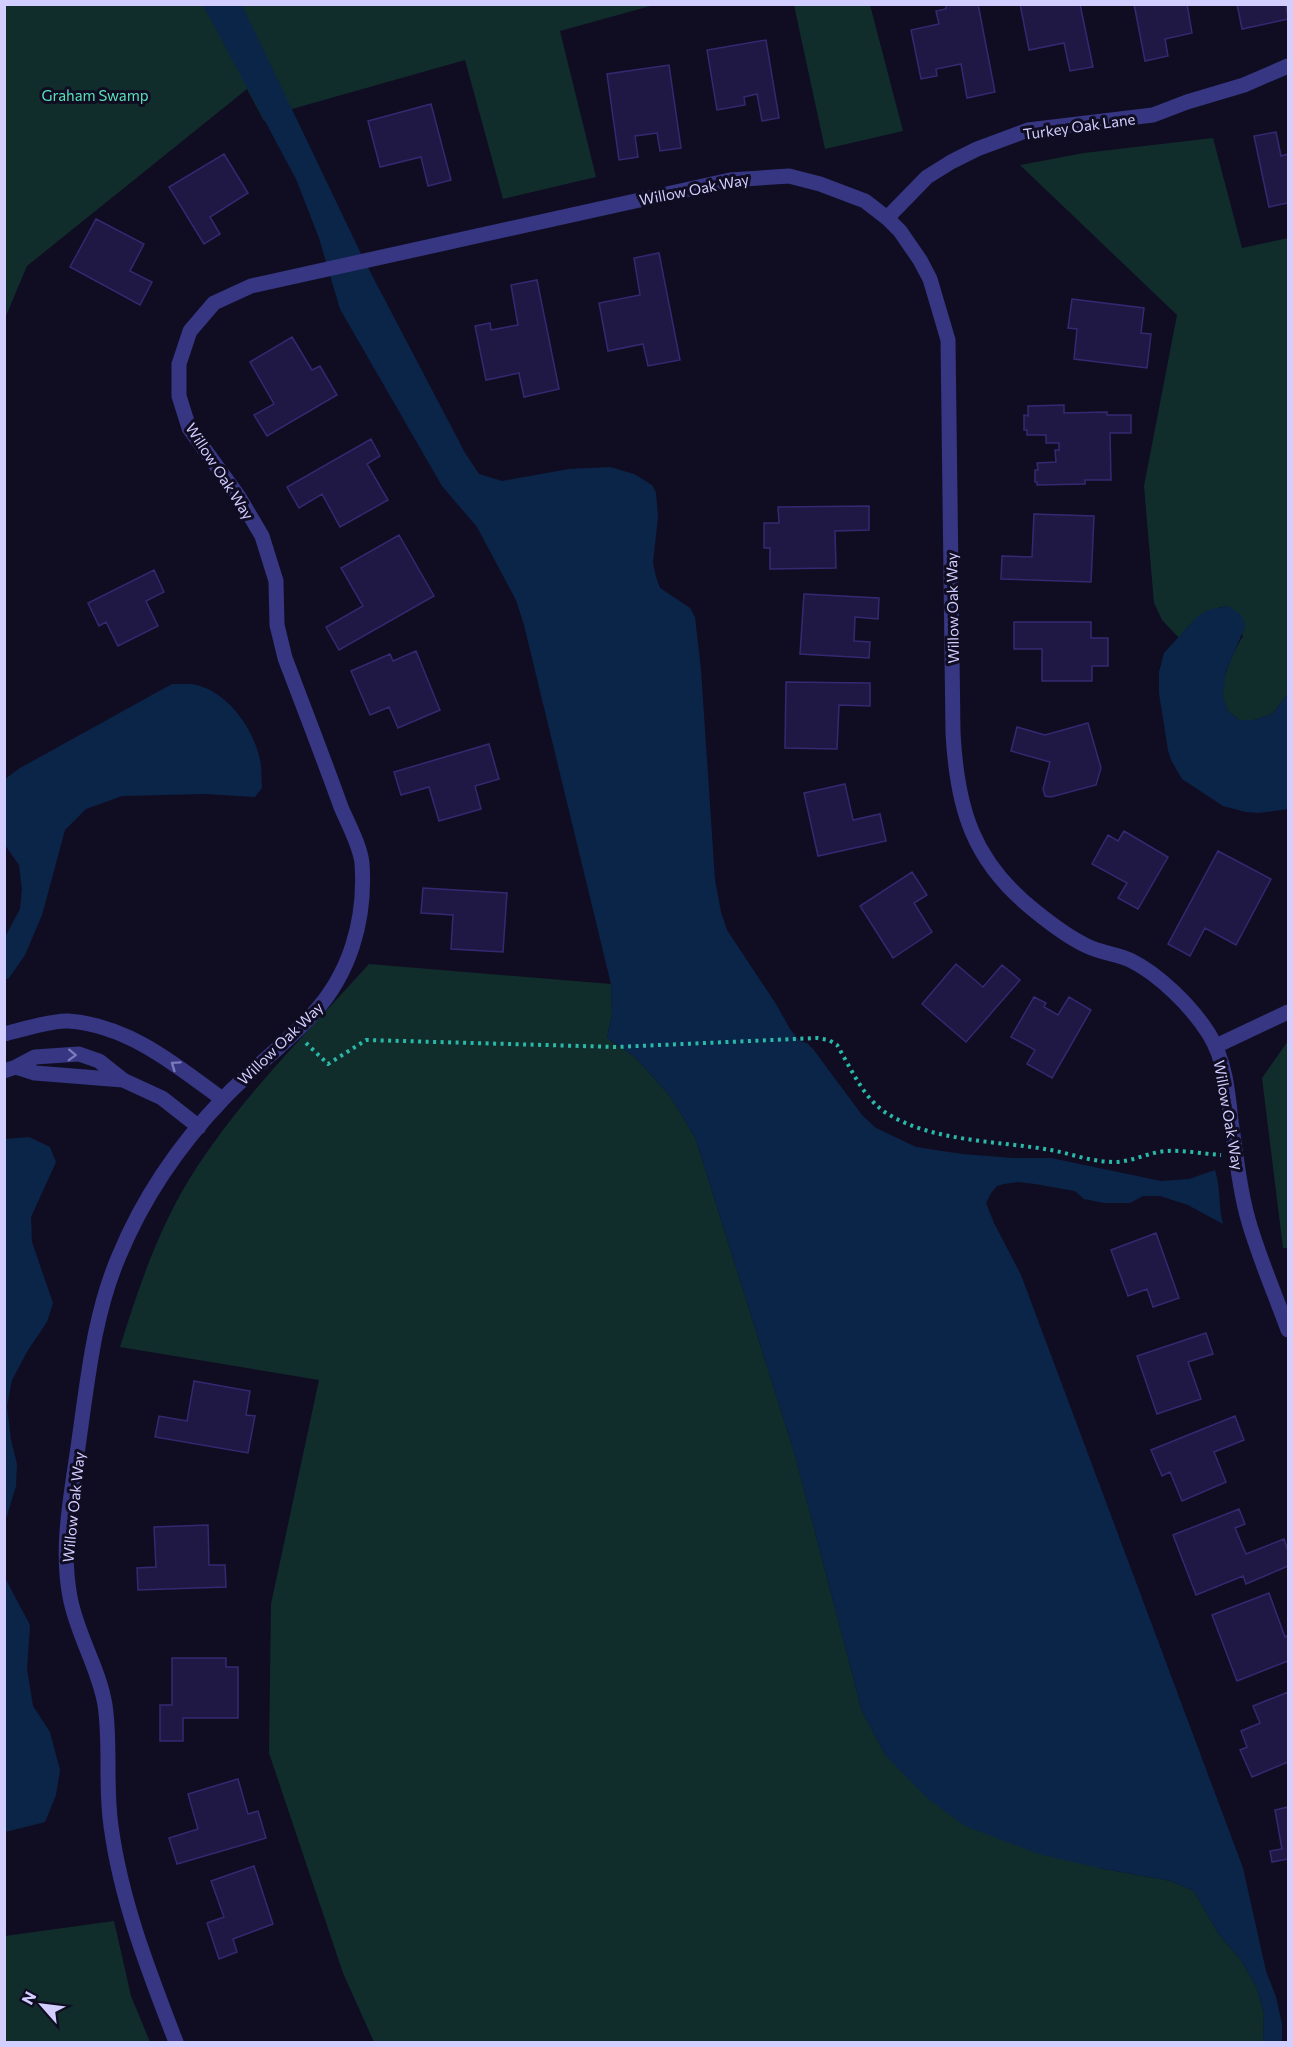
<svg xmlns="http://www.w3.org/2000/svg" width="1293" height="2047" font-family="Commissioner,sans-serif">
<rect width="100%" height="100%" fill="#100d23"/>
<!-- green -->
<path fill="#102d2b" d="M 5,5 L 654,5 L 560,31 L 596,177 L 503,199 L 465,60 L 292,109 L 264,121 L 247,89 L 27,266 L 5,318 Z
M 794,5 L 870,5 L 903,131 L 825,149 Z
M 1213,138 L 1242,248 L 1288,238 L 1288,694 L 1272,714 L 1254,720 L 1239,720 C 1236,717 1231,714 1228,711 C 1214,691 1232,654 1243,636 L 1228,606 C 1205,609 1192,620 1179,638 L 1162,620 L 1154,603 L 1144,486 L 1177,315 L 1020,165 L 1084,153 Z
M 369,964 L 611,984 L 612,1014 L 607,1038 L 635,1057 L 670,1096 L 695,1137 L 794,1452 L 862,1711 L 886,1756 L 1099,1868 L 1171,1881 L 1194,1891 L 1218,1933 L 1241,1960 L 1257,1988 L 1264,2014 L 1263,2042 L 374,2042 L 343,1973 L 269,1753 L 271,1604 L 319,1380 L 120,1347 C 138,1289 158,1230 190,1178 C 239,1099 307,1033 369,964 Z
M 1288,1041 L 1288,1248 L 1283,1248 L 1262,1078 Z
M 114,1921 L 131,1996 L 150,2042 L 5,2042 L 5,1936 Z"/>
<!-- water -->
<path fill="#0b2549" d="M 203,5 L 242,5 L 364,260 L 465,453 L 479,474 L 502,481 L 569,469 L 610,467 L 634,474 L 652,485 L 656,493 L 658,517 L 653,563 L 656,577 L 660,588 L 690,608 L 695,617 L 701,670 L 715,880 L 721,912 L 727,930 L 776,1004 L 790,1029 L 800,1041 L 807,1043 L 813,1049 L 862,1115 L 876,1128 L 916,1147 L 962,1154 L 1013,1158 L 1051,1158 L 1161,1181 L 1189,1179 L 1215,1170 C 1221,1189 1218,1206 1223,1224 L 1188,1205 L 1160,1196 L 1143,1196 L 1130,1203 L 1104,1203 L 1084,1199 L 1075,1191 L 1035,1184 L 1018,1182 L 1004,1184 L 997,1186 L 991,1193 L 986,1203 L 994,1223 L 1021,1275 L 1243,1868 L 1266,1971 L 1276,1997 L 1282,2024 L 1282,2042 L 1263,2042 L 1264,2014 L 1257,1988 L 1241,1960 L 1218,1933 L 1194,1891 L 1171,1881 L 1099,1868 L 1039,1854 L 965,1826 L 927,1798 L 886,1756 L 862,1711 L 794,1452 L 695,1137 L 670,1096 L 635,1057 L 607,1038 L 612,1014 L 611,984 L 524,625 L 516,600 L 477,527 L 442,486 L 340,309 L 319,238 L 296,179 Z
M 1228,606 C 1238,612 1244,615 1245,627 L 1226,671 L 1223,695 L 1227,710 L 1239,720 L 1254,720 L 1272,714 L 1288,694 L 1288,809 L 1259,813 L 1246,812 L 1223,806 L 1182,779 L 1171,760 L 1168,750 L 1159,693 L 1159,672 L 1164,653 L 1197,617 L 1208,610 Z
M 172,684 C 178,684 185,684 191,684 C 226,689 253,727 260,760 C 262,769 261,779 262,788 L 255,797 L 204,794 L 122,796 L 86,809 L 65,830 L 42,915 L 25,955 L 9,978 L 5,980 L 5,937 L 20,909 L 22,889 L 19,865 L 5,845 L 5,779 L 20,768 Z
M 29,1137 L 50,1147 L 56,1162 L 31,1217 L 32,1242 L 53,1303 L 47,1322 L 28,1350 L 12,1380 L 7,1406 L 11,1440 L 17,1464 L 16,1486 L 5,1522 L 5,1139 Z
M 4,1571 L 5,1578 L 30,1625 L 27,1669 L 33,1706 L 50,1732 L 60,1770 L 56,1795 L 45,1822 L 5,1832 Z"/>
<!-- building -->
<path fill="#1f1844" stroke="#342971" stroke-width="1.5" d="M 946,4 L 978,4 L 995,92 L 967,98 L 961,64 L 936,69 L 937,76 L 921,79 L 911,30 L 939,24 L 936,11 L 946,9 Z
M 1020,4 L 1080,4 L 1093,67 L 1070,71 L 1064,43 L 1029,50 Z
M 1134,4 L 1187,4 L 1192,33 L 1165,39 L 1168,56 L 1145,61 Z
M 1237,4 L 1286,4 L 1288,19 L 1242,29 Z
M 766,40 L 779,118 L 762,121 L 757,94 L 744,97 L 745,105 L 717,110 L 707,50 Z
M 669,65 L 681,148 L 660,151 L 657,133 L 635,136 L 638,157 L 619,160 L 607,74 Z
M 431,104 L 451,180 L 428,186 L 421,157 L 380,167 L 368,121 Z
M 1276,132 L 1281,156 L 1288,154 L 1288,203 L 1269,207 L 1254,136 Z
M 224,154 L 248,193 L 210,217 L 220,234 L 204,244 L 169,187 Z
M 96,219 L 144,244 L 130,271 L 152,282 L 140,305 L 70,267 Z
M 659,253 L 680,360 L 648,366 L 643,344 L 608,351 L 599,303 L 640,295 L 634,258 Z
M 537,280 L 559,389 L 524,397 L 519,373 L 486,380 L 475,326 L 490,323 L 491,330 L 518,325 L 511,285 Z
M 1072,299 L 1144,308 L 1141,333 L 1151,334 L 1147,368 L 1074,359 L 1077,329 L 1068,328 Z
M 292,337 L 312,370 L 320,366 L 337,395 L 267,436 L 254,415 L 274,404 L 250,362 Z
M 1064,405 L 1064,413 L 1107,412 L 1107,415 L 1131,415 L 1131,433 L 1110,433 L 1111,480 L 1085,480 L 1085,484 L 1037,485 L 1037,482 L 1035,482 L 1035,470 L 1038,470 L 1037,463 L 1056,462 L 1055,450 L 1059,450 L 1059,443 L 1046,443 L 1046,435 L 1027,435 L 1027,430 L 1024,430 L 1024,415 L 1028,416 L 1028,406 Z
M 371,439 L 380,456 L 367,464 L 388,500 L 340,527 L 322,494 L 299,508 L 287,487 Z
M 869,506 L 869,530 L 835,531 L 836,568 L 770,569 L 770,548 L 764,548 L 764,523 L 779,523 L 778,507 Z
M 1034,514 L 1094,516 L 1091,582 L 1001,579 L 1002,556 L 1032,557 Z
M 399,535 L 434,596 L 339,650 L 326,627 L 363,606 L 341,568 Z
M 154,570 L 164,592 L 146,601 L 158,626 L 118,646 L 106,622 L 99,626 L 88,603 Z
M 804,594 L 879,598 L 878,619 L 855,617 L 854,641 L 870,642 L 869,658 L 800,654 Z
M 1014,622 L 1091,622 L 1091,638 L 1108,638 L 1108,666 L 1092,666 L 1092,681 L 1042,681 L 1042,649 L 1014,649 Z
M 416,651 L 440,710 L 398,728 L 389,707 L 370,715 L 351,671 L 390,654 L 393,661 Z
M 786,682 L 870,683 L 870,706 L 839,705 L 837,749 L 785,748 Z
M 1088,723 L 1101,768 L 1096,785 L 1051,797 L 1045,796 L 1043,789 L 1050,762 L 1011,751 L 1017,727 L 1045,735 Z
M 489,744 L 499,779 L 475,786 L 481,809 L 439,821 L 429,787 L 401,795 L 394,772 Z
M 845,784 L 853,820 L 880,814 L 886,841 L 818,856 L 804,793 Z
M 1124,831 L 1168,857 L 1138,909 L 1118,898 L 1127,883 L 1092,864 L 1108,835 L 1118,841 Z
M 1218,851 L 1271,879 L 1236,945 L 1205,928 L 1190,956 L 1168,944 Z
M 912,872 L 927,895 L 914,903 L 932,932 L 893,958 L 860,906 Z
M 423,888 L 507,893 L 503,952 L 451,949 L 453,915 L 421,913 Z
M 956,964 L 983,987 L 1002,965 L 1020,980 L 966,1042 L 922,1004 Z
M 1034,997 L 1046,1003 L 1044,1007 L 1058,1015 L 1069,997 L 1091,1010 L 1052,1078 L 1027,1064 L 1035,1050 L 1011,1037 Z
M 1156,1233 L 1179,1298 L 1153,1307 L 1147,1289 L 1128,1296 L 1111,1250 Z
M 1206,1333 L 1213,1354 L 1188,1362 L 1201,1399 L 1157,1414 L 1137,1356 Z
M 194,1381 L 250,1391 L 246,1415 L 255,1416 L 248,1453 L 155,1437 L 159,1416 L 187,1421 Z
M 1235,1416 L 1244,1440 L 1214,1452 L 1226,1482 L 1182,1501 L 1170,1472 L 1162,1476 L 1151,1450 Z
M 1239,1509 L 1245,1524 L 1235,1528 L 1246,1554 L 1284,1539 L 1288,1551 L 1288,1566 L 1246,1584 L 1243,1576 L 1196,1595 L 1173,1535 Z
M 208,1525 L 209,1565 L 225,1565 L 226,1587 L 138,1590 L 137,1568 L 156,1567 L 154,1527 Z
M 1269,1593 L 1285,1637 L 1288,1635 L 1288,1661 L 1237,1681 L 1212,1615 Z
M 172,1658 L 226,1658 L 226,1667 L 238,1667 L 238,1718 L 183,1718 L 183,1741 L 160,1741 L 160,1705 L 172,1705 Z
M 1288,1692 L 1288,1762 L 1252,1777 L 1240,1750 L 1247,1747 L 1241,1731 L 1260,1723 L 1253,1706 Z
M 238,1779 L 248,1814 L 258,1811 L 266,1838 L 177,1864 L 169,1838 L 198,1829 L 188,1794 Z
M 1288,1807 L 1288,1859 L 1272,1862 L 1270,1851 L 1282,1849 L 1275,1810 Z
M 254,1866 L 273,1924 L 233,1939 L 237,1952 L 219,1959 L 207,1923 L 224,1917 L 211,1881 Z"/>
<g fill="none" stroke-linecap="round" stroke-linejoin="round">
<!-- path -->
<path stroke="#2ab8a9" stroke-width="4" stroke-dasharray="3 4.5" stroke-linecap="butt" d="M 306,1043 L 328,1064 L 366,1040 L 616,1047 L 817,1038 L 829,1040 L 837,1045 C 851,1068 864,1100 888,1114 C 933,1142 1000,1141 1051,1150 C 1072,1154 1092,1162 1114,1162 C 1132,1162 1149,1152 1167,1151 C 1185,1150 1204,1154 1221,1155"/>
<!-- minor -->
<path stroke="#363683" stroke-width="15" d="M 887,218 L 927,177 L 951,162 L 977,149 L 1028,130 L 1153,115 L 1187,102 L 1244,85 L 1288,66
M 4,1034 C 21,1030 52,1020 68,1021 C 128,1025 176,1065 222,1099
M 1216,1046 L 1288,1012
M 16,1067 L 35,1073 L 123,1080
M 4,1071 L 16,1067 L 35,1057 L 79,1054 L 99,1061 L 123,1080 L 162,1098 L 199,1127
M 176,2042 C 149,1972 121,1901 111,1826 C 105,1786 111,1745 105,1705 C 99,1668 77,1635 70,1597 C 60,1545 72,1492 79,1440 C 88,1378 94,1314 119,1256 C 143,1198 180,1144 223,1099 C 250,1070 284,1046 311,1016 C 350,975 366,920 362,863 C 360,845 348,824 341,807 C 323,757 304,708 285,658 L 277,625 L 276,581 L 262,536 L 239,497 L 189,428 L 179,396 L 179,364 L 190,331 L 214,303 L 251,286 L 730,180 L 789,176 L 820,184 L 865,201 L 887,218 L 900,231 L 920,260 L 930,279 L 948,340 L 953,733 C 957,809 973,862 1035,911 C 1051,924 1068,937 1087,946 C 1101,953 1117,954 1130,960 C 1159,974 1192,1007 1209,1034 C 1225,1060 1228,1091 1231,1121 C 1236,1153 1239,1188 1248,1219 C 1258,1255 1275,1294 1288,1330"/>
</g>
<!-- one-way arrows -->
<defs><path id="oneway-chevron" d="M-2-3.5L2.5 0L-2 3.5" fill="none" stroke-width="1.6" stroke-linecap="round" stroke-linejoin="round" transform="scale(1.5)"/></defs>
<g stroke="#7c7abb">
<use href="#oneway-chevron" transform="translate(72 1055) rotate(2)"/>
<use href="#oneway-chevron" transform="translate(175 1065) rotate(-145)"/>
</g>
<g text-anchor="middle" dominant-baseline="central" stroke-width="6" stroke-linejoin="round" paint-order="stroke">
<!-- park labels -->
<g font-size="15" fill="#56e3ba" stroke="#100d23">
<text x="95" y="95">Graham Swamp</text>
</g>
<!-- street labels -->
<g font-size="15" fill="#d2ceff" stroke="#100d23">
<text transform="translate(1079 126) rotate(-8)">Turkey Oak Lane</text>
<text transform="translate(694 189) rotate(-11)">Willow Oak Way</text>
<text transform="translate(220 471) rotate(57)">Willow Oak Way</text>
<text transform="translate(952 608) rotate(-91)">Willow Oak Way</text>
<text transform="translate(280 1043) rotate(-44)">Willow Oak Way</text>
<text transform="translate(1229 1115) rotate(80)">Willow Oak Way</text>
<text transform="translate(73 1507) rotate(-84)">Willow Oak Way</text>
</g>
</g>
<!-- border -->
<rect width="1293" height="2047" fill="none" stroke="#d2ceff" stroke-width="12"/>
<!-- north arrow -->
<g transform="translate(42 2005) rotate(298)" stroke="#100d23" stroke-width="4.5" paint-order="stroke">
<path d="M0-4.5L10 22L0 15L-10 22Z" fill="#d2ceff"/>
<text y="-9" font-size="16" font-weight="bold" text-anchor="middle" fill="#d2ceff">N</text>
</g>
</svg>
